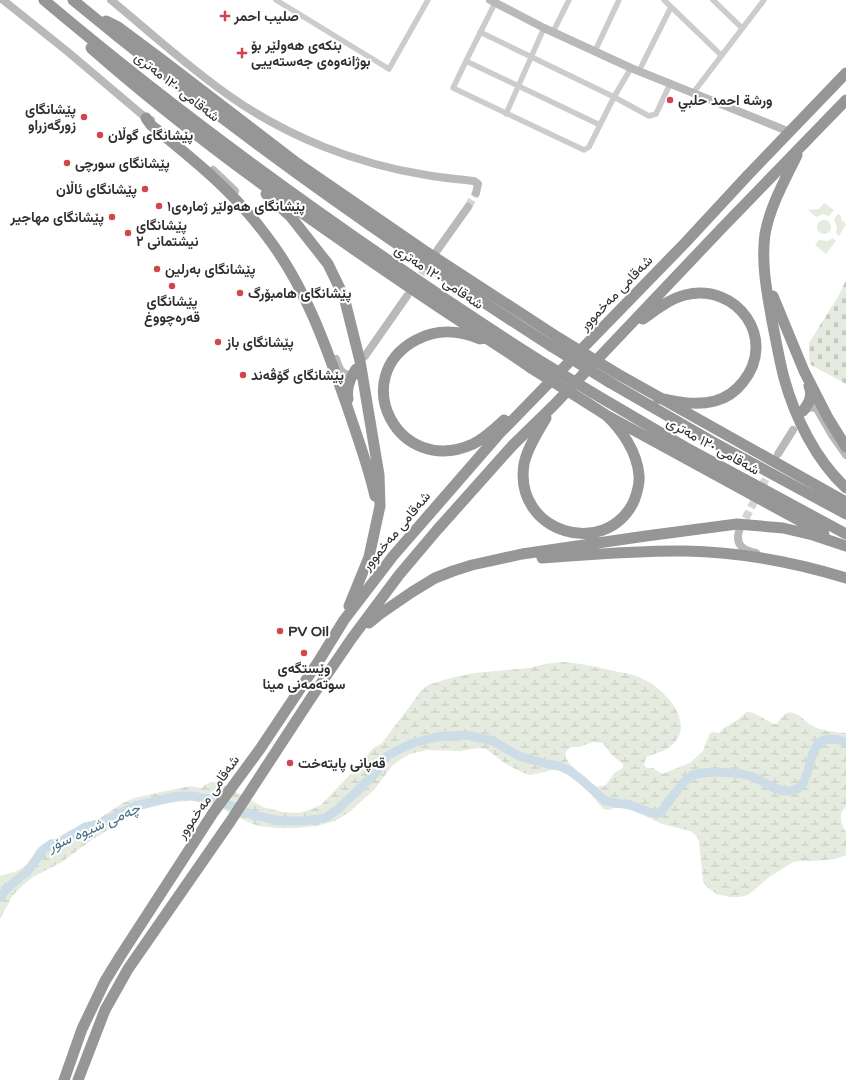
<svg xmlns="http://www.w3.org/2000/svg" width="846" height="1080" font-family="'Varela Round',Vazirmatn,sans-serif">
<defs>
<pattern id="wetland-marsh" width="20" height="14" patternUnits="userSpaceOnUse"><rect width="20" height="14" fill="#e5ebdf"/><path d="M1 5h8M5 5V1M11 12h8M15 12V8" fill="none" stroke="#c5cac0"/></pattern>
<pattern id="cemetery-stones" width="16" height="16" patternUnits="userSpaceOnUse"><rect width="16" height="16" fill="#e5ebdf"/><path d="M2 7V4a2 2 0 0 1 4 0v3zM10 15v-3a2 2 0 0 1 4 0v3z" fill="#c5cac0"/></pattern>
</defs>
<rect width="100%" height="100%" fill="#fff"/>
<!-- green -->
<path fill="#e5ebdf" d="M 824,203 L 834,210 L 829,216 L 823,214 L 816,217 L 808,210 L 819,209 Z
M 838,214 L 841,216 L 841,220 L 846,224 L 839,236 L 836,233 L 837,227 L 834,219 Z
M817 227a7 7 0 1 1 14 0a7 7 0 1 1-14 0Z
M 833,238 L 836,241 L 826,254 L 815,245 L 819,240 L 827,241 Z"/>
<!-- wetland -->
<path fill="url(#wetland-marsh)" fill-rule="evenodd" d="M 562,662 C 580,663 597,667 614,671 C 624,673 634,674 643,679 C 663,688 694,720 675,742 C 668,751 656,753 646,757 L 644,765 L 647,768 L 653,768 L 662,774 L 690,763 L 703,751 L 710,733 L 712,732 L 719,733 L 724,728 L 739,719 L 746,712 C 759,712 766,723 776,724 C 780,721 782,715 787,713 C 797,710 804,721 812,726 C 820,730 837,733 846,733 L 846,806 L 841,813 L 841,820 L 843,827 L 846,832 L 846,855 L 835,859 L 814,861 L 800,861 L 793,862 L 768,878 L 748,895 L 740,897 L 730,897 L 717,894 L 709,889 L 703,882 L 699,841 L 696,835 L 690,831 L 662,824 L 628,807 L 614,808 L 609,810 L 603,809 L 586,788 L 563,771 L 557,769 L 531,775 L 523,773 L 506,764 L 486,749 L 478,748 L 460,751 L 427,750 L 410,754 L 401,759 L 391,767 L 374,790 L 348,813 L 335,821 L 317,826 L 297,828 L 277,828 L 258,826 L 244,820 L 223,809 L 206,802 L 196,800 L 167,803 L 140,810 L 90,841 L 62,862 L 33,877 L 23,885 L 13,895 L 0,919 L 0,876 L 17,871 L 29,863 L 37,849 L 45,843 L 54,840 L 72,829 L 95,821 L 123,803 L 134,798 L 161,792 L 190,786 L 201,788 C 209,781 214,781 224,785 L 263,807 L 282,812 L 299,813 L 312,809 L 321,805 L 360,764 L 373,748 L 381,744 L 411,705 L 420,692 L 428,685 L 454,677 L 475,673 L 530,668 L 545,664 ZM 593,742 L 603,743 L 612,755 L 623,764 L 623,768 L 614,773 L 606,785 C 603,786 599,787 596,786 C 592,784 587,779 583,776 C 576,770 556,756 571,747 L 579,747 Z"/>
<!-- cemetery -->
<path fill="url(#cemetery-stones)" d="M 846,280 L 846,384 L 811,365 L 809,358 L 809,343 L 839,295 Z"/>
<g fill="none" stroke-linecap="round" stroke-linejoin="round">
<!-- river -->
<path stroke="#cddde8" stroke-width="9" d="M 0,897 L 12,884 L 27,872 L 43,850 L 51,844 L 61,842 L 85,827 L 99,824 L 135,806 L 178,796 L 191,796 L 210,799 L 229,805 L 253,815 L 280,821 L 303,821 L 325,818 L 338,809 L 357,791 L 377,771 L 384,758 L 394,752 L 413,743 L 437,737 L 466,735 L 493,741 L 519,756 L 547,764 L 559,766 L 570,771 L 583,781 L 605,801 L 630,805 L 649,812 L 656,814 L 661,812 C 670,801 677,788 688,778 C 699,769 743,772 756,778 C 766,783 775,791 787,791 C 823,791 795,724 846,742"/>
<!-- secondary-tunnel -->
<path stroke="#d5d5d5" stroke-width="8" stroke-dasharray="8 4" stroke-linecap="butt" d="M 468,207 L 476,193
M 414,284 L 430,261
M 740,529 L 777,457"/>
<!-- street -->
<path stroke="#ccc" stroke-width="5.5" d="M 276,0 L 389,69 L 428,0
M 664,0 L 721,55
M 713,0 L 742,28
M 480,32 L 614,97 L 649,116 L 656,114 L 670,84
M 553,32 L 569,0
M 595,51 L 619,0
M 466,61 L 495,3
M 639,71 L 671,7
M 693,93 L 764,0
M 506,114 L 544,28
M 600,125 L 466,61 L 453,88 L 584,150 L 589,147 L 614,97 L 631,68"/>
<!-- secondary -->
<path stroke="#b9b9b9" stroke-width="8" d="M 3,0 L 68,52 L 146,118 L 151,120
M 111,0 C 151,33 189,68 231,97 C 288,137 357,164 426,175 C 442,178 458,179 474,181 L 478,184 L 476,193
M 490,0 L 544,28 L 631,68 L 790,132
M 213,170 L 235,191
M 436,252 L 468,207
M 365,356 L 407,296
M 336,359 C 339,367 340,374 350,375 L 355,370
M 804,410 L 812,407 L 817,409 L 832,435 L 846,455
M 778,454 L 793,430
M 739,531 C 735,545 743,550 756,553"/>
<!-- highway -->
<path stroke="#969696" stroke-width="11" d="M 44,0 C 199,131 366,249 537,359
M 73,0 C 225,126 385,240 551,346
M 106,21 L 118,27 L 161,59 L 297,163 L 425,251 L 559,338
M 91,48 C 199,143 318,226 437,306 C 468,327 500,346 531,368
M 146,118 L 151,125 C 194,160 232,190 265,234 C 305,285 326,346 347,406 C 357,436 368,465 375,496
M 797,155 C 785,180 770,206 765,234 C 761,263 767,293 772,321 C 776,340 779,359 784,378 C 795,418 816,460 846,488
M 266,194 L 291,217 L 328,264 L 344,297 L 360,361 L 379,475 L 380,506 L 369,557 L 349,606
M 773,296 L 804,371 L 828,418 L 846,447
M 643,319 C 656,310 669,299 685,295 C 737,282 778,339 743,382 C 736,391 726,398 715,401 C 696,406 677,402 658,398
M 480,339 C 459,330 436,329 416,340 C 347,377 398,478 473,444 C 485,438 494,429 504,420
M 616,373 L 846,502
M 609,382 L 713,442 L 846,514
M 593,393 L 685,447 L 846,534
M 348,399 C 346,388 350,379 356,369
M 584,401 L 606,415 L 824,534
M 803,411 C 809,403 813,396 809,386
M 546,418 C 538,432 527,448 524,464 C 513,533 606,560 634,501 C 637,493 640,484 639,475 C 637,452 622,430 606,415
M 542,558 C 589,555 637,550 685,551 C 739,552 794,562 846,578
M 369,623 L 380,614 L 412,592 L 435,578 L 453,571 L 472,565 L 522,554 L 646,536 L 737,524 L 783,528 L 813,535 L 846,546
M 64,1080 L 82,1029 L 105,981 L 121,955 L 213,813 L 260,749 L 320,659 L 344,620 L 393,556 L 500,433 L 685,243 L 748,175 L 846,73
M 78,1080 L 105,1010 L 128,969 L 230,822 L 311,698 L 352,638 L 399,575 L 437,530 L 513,445 L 553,406 L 721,229 L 846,100"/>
<!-- highway-bridge -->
<path stroke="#969696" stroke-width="11" d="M 559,338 L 616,373
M 551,346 L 609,382
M 537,359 L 593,393
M 531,368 L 584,401"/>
</g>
<!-- markers -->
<g fill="#d3454d" stroke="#fff" stroke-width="1.5">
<path d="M223 10h4v4h4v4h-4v4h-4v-4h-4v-4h4z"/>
<path d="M240 47h4v4h4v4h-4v4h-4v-4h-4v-4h4z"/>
<circle cx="670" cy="100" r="4"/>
<circle cx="84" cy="117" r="4"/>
<circle cx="100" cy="135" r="4"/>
<circle cx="67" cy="163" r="4"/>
<circle cx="145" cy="189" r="4"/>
<circle cx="159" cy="206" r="4"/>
<circle cx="112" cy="217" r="4"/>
<circle cx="128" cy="233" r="4"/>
<circle cx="157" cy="269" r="4"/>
<circle cx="172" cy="286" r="4"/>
<circle cx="240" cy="293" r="4"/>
<circle cx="218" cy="342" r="4"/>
<circle cx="243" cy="375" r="4"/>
<circle cx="280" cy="631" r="4"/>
<circle cx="304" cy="653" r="4"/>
<circle cx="290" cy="763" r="4"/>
</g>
<g text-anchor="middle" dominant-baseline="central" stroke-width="4" stroke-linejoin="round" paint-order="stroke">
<!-- poi labels -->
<g font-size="14" font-weight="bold" fill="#2f2f2f" stroke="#fff" text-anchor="start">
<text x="234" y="16">صلیب احمر</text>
<text x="251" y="45">بنکەی هەولێر بۆ<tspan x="251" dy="16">بوژانەوەی جەستەییی</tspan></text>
<text x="678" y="100">ورشة احمد حلبي</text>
<text x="76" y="109" text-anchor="end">پێشانگای<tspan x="76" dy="16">زورگەزراو</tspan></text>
<text x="108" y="135">پێشانگای گوڵان</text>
<text x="75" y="163">پێشانگای سورچی</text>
<text x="137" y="189" text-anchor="end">پێشانگای ئاڵان</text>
<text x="167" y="206">پێشانگای هەولێر ژمارەی١</text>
<text x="104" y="217" text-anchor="end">پێشانگای مهاجیر</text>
<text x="136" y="225">پێشانگای<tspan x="136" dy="16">نیشتمانی ٢</tspan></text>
<text x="165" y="269">پێشانگای بەرلین</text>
<text x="248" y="293">پێشانگای هامبۆرگ</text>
<text x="172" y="301" text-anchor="middle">پێشانگای<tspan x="172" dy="16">قەرەچووغ</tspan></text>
<text x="226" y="342">پێشانگای باز</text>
<text x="251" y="375">پێشانگای گۆڤەند</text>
<text x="288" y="631">PV Oil</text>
<text x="304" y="668" text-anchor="middle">وێستگەی<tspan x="304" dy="16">سوتەمەنی مینا</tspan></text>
<text x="298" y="763">قەپانی پایتەخت</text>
</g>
<!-- street labels -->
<g font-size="14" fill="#2f2f2f" stroke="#fff">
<text transform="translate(177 87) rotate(38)">شەقامی ١٢٠ مەتری</text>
<text transform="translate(439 277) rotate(34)">شەقامی ١٢٠ مەتری</text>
<text transform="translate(616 293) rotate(-46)">شەقامی مەخموور</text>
<text transform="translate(713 446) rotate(29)">شەقامی ١٢٠ مەتری</text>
<text transform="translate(396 531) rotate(-50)">شەقامی مەخموور</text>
<text transform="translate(208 797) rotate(-55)">شەقامی مەخموور</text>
</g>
<!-- water labels -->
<g font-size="15" font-style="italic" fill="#466e89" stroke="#fff">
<text transform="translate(94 827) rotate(-24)">چەمی شیوە سۆر</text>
</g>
</g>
</svg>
